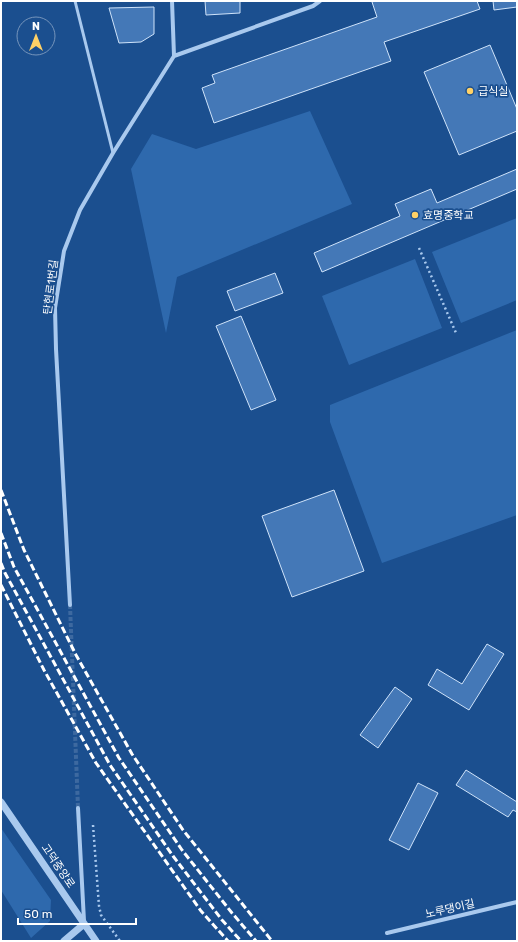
<svg xmlns="http://www.w3.org/2000/svg" width="518" height="942" font-family="Rubik,'Noto Sans KR',sans-serif">
<rect width="100%" height="100%" fill="#1b4f8f"/>
<!-- green -->
<path fill="#2e69ad" d="M 310,111 L 352,204 L 177,277 L 166,333 L 131,169 L 152,134 L 196,149 Z
M 517,218 L 517,300 L 461,323 L 432,252 Z
M 415,259 L 442,328 L 349,365 L 322,296 Z
M 517,330 L 517,515 L 382,563 L 330,422 L 330,405 Z
M 1,828 L 51,900 L 50,921 L 31,938 L 1,890 Z"/>
<!-- building -->
<path fill="#4478b7" stroke="#cfe3fa" d="M 205,1 L 240,1 L 240,13 L 206,15 Z
M 374,1 L 477,1 L 480,9 L 384,42 L 391,61 L 214,123 L 202,88 L 215,83 L 212,75 L 377,17 L 372,2 Z
M 493,1 L 517,1 L 517,7 L 494,10 Z
M 154,7 L 154,34 L 141,42 L 119,43 L 109,8 Z
M 490,45 L 517,109 L 517,131 L 459,155 L 424,72 Z
M 517,169 L 517,189 L 322,272 L 314,253 L 400,216 L 395,204 L 431,189 L 437,203 Z
M 275,273 L 283,293 L 235,311 L 227,291 Z
M 241,316 L 276,400 L 251,410 L 216,326 Z
M 334,490 L 364,571 L 292,597 L 262,516 Z
M 487,644 L 504,654 L 469,710 L 428,685 L 437,669 L 462,684 Z
M 395,687 L 412,699 L 378,748 L 360,735 Z
M 466,770 L 517,802 L 517,812 L 513,810 L 508,817 L 456,785 Z
M 418,783 L 438,793 L 409,850 L 389,840 Z"/>
<g fill="none" stroke-linecap="round" stroke-linejoin="round">
<!-- minor-tunnel -->
<path stroke="#3d69a0" stroke-width="4" stroke-dasharray="4 2" stroke-linecap="butt" d="M 70,605 L 78,808"/>
<!-- path -->
<path stroke="#a9c9ee" stroke-width="2.5" stroke-dasharray="2 3" stroke-linecap="butt" d="M 419,248 L 456,333
M 93,825 L 99,906 L 101,915 L 120,941"/>
<!-- service -->
<path stroke="#a9c9ee" stroke-width="3" d="M 75,1 L 113,153"/>
<!-- minor -->
<path stroke="#a9c9ee" stroke-width="4" d="M 174,56 L 313,6 L 320,1
M 70,605 L 56,349 L 55,308 L 64,251 L 80,210 L 113,153 L 174,56 L 172,1
M 78,808 L 84,921
M 387,933 L 517,902"/>
<!-- tertiary -->
<path stroke="#a9c9ee" stroke-width="7" d="M 1,802 L 96,941
M 64,941 L 84,924"/>
<!-- rail -->
<path stroke="#fff" stroke-width="3" stroke-dasharray="7 3" stroke-linecap="butt" d="M 1,490 L 24,550 L 76,655 L 132,754 L 183,830 L 272,941
M 1,533 L 14,567 L 119,758 L 182,850 L 232,913 L 256,941
M 1,563 L 5,573 L 110,765 L 173,856 L 222,920 L 241,941
M 1,585 L 44,670 L 96,763 L 201,911 L 228,941"/>
</g>
<!-- markers -->
<g fill="#ffd166" stroke="#1b4f8f" stroke-width="1.5">
<circle cx="470" cy="91" r="4"/>
<circle cx="415" cy="215" r="4"/>
</g>
<g text-anchor="middle" dominant-baseline="central" stroke-width="3.5" stroke-linejoin="round" paint-order="stroke">
<!-- poi labels -->
<g font-size="11" fill="#fff" stroke="#1b4f8f" text-anchor="start">
<text x="478" y="91">급식실</text>
<text x="423" y="215">효명중학교</text>
</g>
<!-- street labels -->
<g font-size="11" fill="#fff" stroke="#1b4f8f">
<text transform="translate(51 287) rotate(-83)">탄현로1번길</text>
<text transform="translate(58 866) rotate(56)">고덕중앙로</text>
<text transform="translate(450 909) rotate(-13)">노루댕이길</text>
</g>
</g>
<!-- border -->
<rect width="518" height="942" fill="none" stroke="#ffffff" stroke-width="4"/>
<!-- north arrow -->
<g transform="translate(36 36)"><circle r="19" fill="#1b4f8f" stroke="#7695bc"/>
<path d="M0-3L7 15L0 10L-7 15Z" fill="#ffd166"/>
<text y="-6" font-size="11" font-weight="bold" text-anchor="middle" fill="#ffffff">N</text>
</g>
<!-- scale -->
<path d="M18 918v6h118v-6" fill="none" stroke="#ffffff" stroke-width="2"/>
<text x="24" y="918" font-size="12" fill="#ffffff" stroke="#1b4f8f" stroke-width="3" paint-order="stroke">50 m</text>
</svg>
